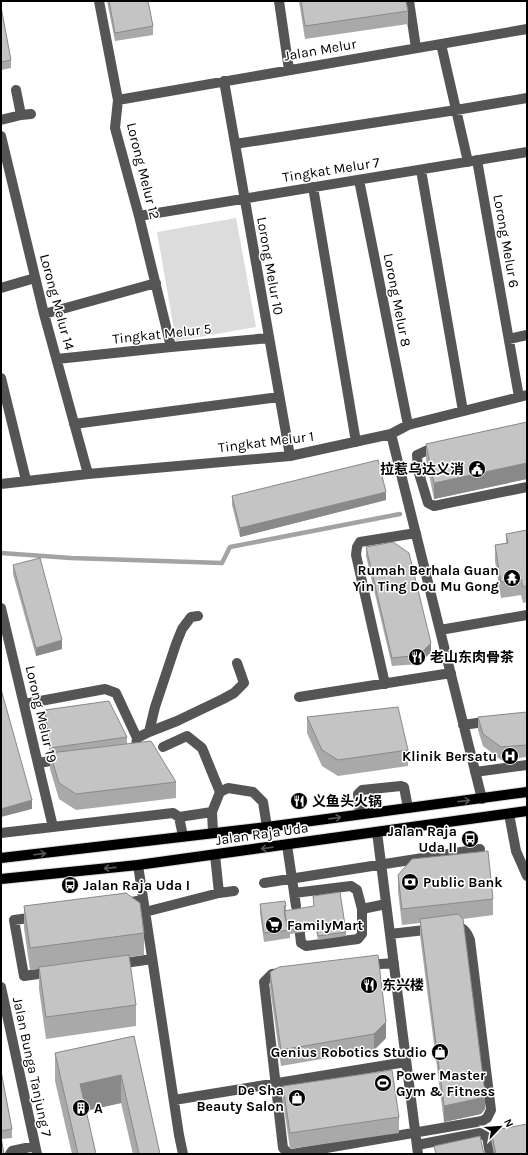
<svg xmlns="http://www.w3.org/2000/svg" width="528" height="1155" font-family="Karla,'Noto Sans SC',sans-serif">
<rect width="100%" height="100%" fill="#fff"/>
<!-- green -->
<path fill="#dcdcdc" d="M 236,218 L 256,327 L 176,341 L 157,232 Z"/>
<g fill="none" stroke-linecap="round" stroke-linejoin="round">
<!-- stream -->
<path stroke="#a3a3a3" stroke-width="4.5" d="M 1,553 L 71,558 L 222,563 L 230,547 L 400,514"/>
<!-- major casing -->
<g stroke="#dbdbdb" stroke-width="12">
<path id="major" d="M 1,858 L 267,827 L 527,792
M 1,879 L 138,865 L 527,811"/>
</g>
<!-- minor -->
<path stroke="#555" stroke-width="10" d="M 99,1 L 118,100 L 115,128 L 139,216 L 171,347
M 279,1 L 289,70
M 409,1 L 416,48
M 441,44 L 468,162
M 224,81 L 290,456
M 16,90 L 21,115
M 118,100 L 527,29
M 1,120 L 21,115 L 31,114
M 1,136 L 44,314 L 88,474
M 235,144 L 456,110 L 527,98
M 477,160 L 519,397
M 421,170 L 463,411
M 359,180 L 408,425
M 313,187 L 356,442
M 139,216 L 527,152
M 1,288 L 35,278
M 44,314 L 156,283
M 509,339 L 527,335
M 57,359 L 171,347 L 269,338
M 1,378 L 26,480
M 74,424 L 279,397
M 391,434 L 482,799
M 438,447 L 430,449 L 417,455 L 418,470 L 428,503 L 434,506 L 527,487
M 1,484 L 88,474 L 290,456 L 391,434 L 408,425 L 527,395
M 1,608 L 53,827
M 440,630 L 527,615
M 385,684 L 356,555 L 357,547 L 360,542 L 416,533
M 299,697 L 451,673
M 24,704 L 105,689 L 116,693 L 137,738 L 136,749 L 129,750
M 463,725 L 491,721
M 149,732 L 155,707 L 176,644 L 182,629 L 191,617 L 198,616
M 137,738 L 149,732 L 177,721 L 223,699 L 234,693 L 244,683 L 237,663
M 163,747 L 187,736 L 202,748 L 220,792 L 212,812 L 213,833
M 38,763 L 64,759
M 475,772 L 527,765
M 220,792 L 228,788 L 253,792 L 263,802 L 267,827
M 360,814 L 358,794 L 362,790 L 401,786 L 404,787 L 408,808
M 509,814 L 516,851 L 527,876
M 179,817 L 212,812
M 377,832 L 418,1154
M 1,833 L 173,813 L 179,817 L 183,836
M 287,845 L 296,906
M 215,855 L 219,893
M 138,865 L 179,1135 L 183,1154
M 264,883 L 480,849
M 294,893 L 351,886 L 357,890 L 362,909
M 126,903 L 143,900
M 145,912 L 219,893 L 234,891
M 37,917 L 14,920 L 24,976 L 52,972
M 299,925 L 301,943 L 306,946 L 358,939 L 362,934 L 362,909 L 386,904
M 390,934 L 434,929
M 118,964 L 152,959
M 366,965 L 394,963
M 282,973 L 272,974 L 264,982 L 283,1148 L 289,1154
M 1,987 L 37,1154
M 174,1100 L 406,1062
M 417,1145 L 480,1133 L 487,1137 L 490,1154
M 10,1154 L 12,1151 L 35,1146
M 292,1154 L 482,1121 L 487,1118 L 491,1110 L 470,940 C 467,932 463,926 454,926"/>
<!-- major -->
<use href="#major" stroke="#000" stroke-width="10"/>
</g>
<!-- wall -->
<path fill="#a9a9a9" d="M 107,1 L 148,1 L 153,26 L 153,35 L 115,41 Z
M 299,1 L 406,1 L 408,11 L 408,24 L 305,39 Z
M 1,7 L 11,60 L 11,68 L 1,70 Z
M 527,422 L 527,479 L 434,499 L 426,460 L 426,444 Z
M 232,496 L 386,500 L 240,537 L 232,505 Z
M 527,523 L 527,602 L 523,603 L 521,595 L 501,598 L 495,561 L 495,545 L 506,543 L 506,534 L 527,530 Z
M 366,547 L 431,652 L 419,664 L 392,666 L 366,556 Z
M 13,565 L 62,649 L 36,656 L 13,574 Z
M 45,710 L 127,737 L 127,744 L 176,782 L 176,798 L 76,810 L 59,799 L 50,769 L 50,756 L 45,719 Z
M 527,712 L 527,757 L 501,760 L 483,746 L 478,730 L 478,717 Z
M 307,717 L 408,750 L 408,766 L 338,776 L 322,766 L 307,733 Z
M 398,875 L 493,899 L 493,915 L 463,919 L 485,1109 L 481,1114 L 444,1122 L 420,935 L 420,923 L 402,925 L 398,891 Z
M 313,896 L 346,932 L 346,936 L 318,940 L 316,930 L 290,934 L 290,938 L 264,942 L 260,913 L 260,904 L 286,906 L 286,911 L 314,907 Z
M 24,906 L 144,933 L 144,955 L 129,957 L 136,1005 L 136,1026 L 46,1039 L 39,989 L 39,969 L 30,970 L 24,928 Z
M 270,972 L 386,1038 L 374,1050 L 281,1066 L 270,988 Z
M 134,1036 L 160,1154 L 133,1154 L 121,1103 L 86,1111 L 96,1154 L 72,1154 L 55,1081 L 55,1053 Z
M 1,1071 L 12,1129 L 12,1138 L 1,1139 L 1,1154 Z
M 283,1086 L 399,1117 L 399,1133 L 290,1149 L 283,1102 Z
M 491,1131 L 527,1154 L 494,1154 L 491,1140 Z"/>
<!-- shaded-wall -->
<path fill="#898989" d="M 527,463 L 527,479 L 434,499 L 434,483 Z
M 386,492 L 386,500 L 240,537 L 240,528 Z
M 62,640 L 62,649 L 36,656 L 36,648 Z
M 431,643 L 431,652 L 419,664 L 419,655 Z
M 32,800 L 32,809 L 1,817 L 1,809 Z
M 386,1022 L 386,1038 L 374,1050 L 374,1034 Z
M 121,1075 L 121,1103 L 80,1112 L 80,1084 Z
M 485,1093 L 485,1109 L 481,1114 L 444,1122 L 444,1106 Z"/>
<!-- building -->
<path fill="#c4c4c4" stroke="#898989" d="M 109,1 L 148,1 L 153,26 L 115,33 Z
M 301,1 L 406,1 L 408,11 L 305,26 Z
M 1,7 L 11,60 L 1,62 Z
M 527,422 L 527,463 L 434,483 L 426,444 Z
M 378,460 L 386,492 L 240,528 L 232,496 Z
M 527,530 L 527,586 L 523,587 L 521,579 L 501,582 L 495,545 L 508,543 L 506,534 Z
M 393,542 L 409,553 L 431,643 L 419,655 L 392,658 L 366,547 Z
M 40,558 L 62,640 L 36,648 L 13,565 Z
M 1,689 L 32,800 L 1,809 Z
M 109,701 L 127,737 L 50,748 L 45,710 Z
M 398,707 L 408,750 L 338,760 L 322,750 L 307,717 Z
M 527,712 L 527,745 L 501,747 L 483,734 L 478,717 Z
M 151,741 L 176,782 L 76,794 L 59,783 L 50,753 Z
M 488,851 L 493,899 L 402,909 L 398,875 L 412,859 Z
M 340,892 L 346,932 L 318,936 L 316,926 L 290,930 L 290,927 L 287,927 L 284,911 L 314,906 L 313,896 Z
M 126,893 L 140,903 L 144,933 L 30,948 L 24,906 Z
M 285,901 L 286,906 L 284,906 L 287,927 L 290,927 L 290,930 L 264,933 L 260,904 Z
M 458,914 L 463,919 L 485,1093 L 481,1098 L 444,1106 L 420,919 Z
M 129,955 L 136,1005 L 46,1017 L 39,967 Z
M 378,955 L 386,1022 L 374,1034 L 281,1050 L 270,972 L 279,967 Z
M 134,1036 L 160,1154 L 139,1154 L 121,1075 L 80,1084 L 96,1154 L 78,1154 L 55,1053 Z
M 392,1070 L 399,1117 L 290,1133 L 283,1086 Z
M 1,1071 L 12,1129 L 1,1131 Z
M 527,1124 L 527,1154 L 496,1154 L 491,1131 Z
M 480,1136 L 484,1154 L 436,1154 L 434,1146 Z
M 1,1137 L 4,1154 L 1,1154 Z"/>
<!-- one-way arrows -->
<defs><path id="oneway-shaft" d="M-6 0H5M1.5-3L5.5 0L1.5 3" fill="none" stroke-width="1.6" stroke-linecap="round" stroke-linejoin="round"/></defs>
<g stroke="#595959">
<use href="#oneway-shaft" transform="translate(464 801) rotate(-6)"/>
<use href="#oneway-shaft" transform="translate(335 818) rotate(-8)"/>
<use href="#oneway-shaft" transform="translate(267 848) rotate(172)"/>
<use href="#oneway-shaft" transform="translate(40 854) rotate(-7)"/>
<use href="#oneway-shaft" transform="translate(110 868) rotate(174)"/>
</g>
<!-- icons -->
<defs>
<g id="civic-disc" transform="scale(0.9)"><circle r="9.5" fill="#000" stroke="#fff"/><path d="M-.6-6.5H3V-4.5H.6V-3L4-1V1h2V6H-6V1h2V-1L-.6-3ZM-1.2 2.5V6h2.4V2.5Z" fill="#fff"/></g>
<g id="temple-disc" transform="scale(0.9)"><circle r="9.5" fill="#000" stroke="#fff"/><path d="M0-6L5-2H3V0L6.5 2.5H4V6H1.5V3h-3V6H-4V2.5H-6.5L-3 0V-2H-5Z" fill="#fff"/></g>
<g id="restaurant-disc" transform="scale(0.9)"><circle r="9.5" fill="#000" stroke="#fff"/><path d="M-5-6h1v4h1v-4h1v4h1v-4h1v5L-1.5 .5V6h-2V.5L-5-1ZM5-6V6H3V1.5H1.5Q1.5-4 5-6Z" fill="#fff"/></g>
<g id="hospital-disc" transform="scale(0.9)"><circle r="9.5" fill="#000" stroke="#fff"/><path d="M-5-5h3v3.5h4V-5h3V5h-3V1.5h-4V5h-3Z" fill="#fff"/></g>
<g id="bus-disc" transform="scale(0.9)"><circle r="9.5" fill="#000" stroke="#fff"/><path d="M-5-6H5V4H4V6H2V4H-2V6H-4V4H-5ZM-3.5-4V0h7V-4ZM-3.5 1.2v1.5H-2V1.2ZM2 1.2v1.5H3.5V1.2Z" fill="#fff"/></g>
<g id="bank-disc" transform="scale(0.9)"><circle r="9.5" fill="#000" stroke="#fff"/><path d="M-6-4H6V4H-6ZM0-2.3a2.3 2.3 0 1 0 0 4.6a2.3 2.3 0 1 0 0-4.6Z" fill="#fff"/></g>
<g id="supermarket-disc" transform="scale(0.9)"><circle r="9.5" fill="#000" stroke="#fff"/><path d="M-6-5.5h2.5l.6 2H6L4.5 2H-2.5L-4.4-4H-6ZM-1.5 3.2a1.3 1.3 0 1 0 .1 0ZM3 3.2a1.3 1.3 0 1 0 .1 0Z" fill="#fff"/></g>
<g id="shop-disc" transform="scale(0.9)"><circle r="9.5" fill="#000" stroke="#fff"/><path d="M-5-2.5h2.3a2.7 3.5 0 0 1 5.4 0H5L5.5 6h-11ZM-1.5-2.5h3a1.5 2.3 0 0 0-3 0Z" fill="#fff"/></g>
<g id="stadium-disc" transform="scale(0.9)"><circle r="9.5" fill="#000" stroke="#fff"/><path d="M0-5a6.5 5 0 1 0 0 10a6.5 5 0 1 0 0-10ZM-3.5-1.8h7v3.6h-7Z" fill="#fff"/></g>
<g id="building-disc" transform="scale(0.9)"><circle r="9.5" fill="#000" stroke="#fff"/><path d="M-4-6H4V6H1V3H-1V6H-4ZM-2.5-4.3h1.7v1.8h-1.7ZM.8-4.3h1.7v1.8H.8ZM-2.5-1h1.7V.8h-1.7ZM.8-1h1.7V.8H.8Z" fill="#fff"/></g>
</defs>
<g fill-rule="evenodd">
<use href="#civic-disc" x="477" y="469"/>
<use href="#temple-disc" x="512" y="578"/>
<use href="#restaurant-disc" x="417" y="657"/>
<use href="#hospital-disc" x="510" y="756"/>
<use href="#restaurant-disc" x="299" y="801"/>
<use href="#bus-disc" x="470" y="839"/>
<use href="#bank-disc" x="410" y="882"/>
<use href="#bus-disc" x="70" y="885"/>
<use href="#supermarket-disc" x="274" y="925"/>
<use href="#restaurant-disc" x="369" y="985"/>
<use href="#shop-disc" x="440" y="1052"/>
<use href="#stadium-disc" x="383" y="1083"/>
<use href="#shop-disc" x="297" y="1098"/>
<use href="#building-disc" x="81" y="1108"/>
</g>
<g text-anchor="middle" dominant-baseline="central" stroke-width="3" stroke-linejoin="round" paint-order="stroke">
<!-- street labels -->
<g font-size="14" fill="#000" stroke="#fff">
<text transform="translate(320 50) rotate(-10)">Jalan Melur</text>
<text transform="translate(331 170) rotate(-9)">Tingkat Melur 7</text>
<text transform="translate(143 171) rotate(76)">Lorong Melur 12</text>
<text transform="translate(506 241) rotate(80)">Lorong Melur 6</text>
<text transform="translate(270 266) rotate(80)">Lorong Melur 10</text>
<text transform="translate(397 300) rotate(79)">Lorong Melur 8</text>
<text transform="translate(57 302) rotate(75)">Lorong Melur 14</text>
<text transform="translate(162 334) rotate(-6)">Tingkat Melur 5</text>
<text transform="translate(266 442) rotate(-7)">Tingkat Melur 1</text>
<text transform="translate(41 714) rotate(77)">Lorong Melur 19</text>
<text transform="translate(262 834) rotate(-8)">Jalan Raja Uda</text>
<text transform="translate(32 1067) rotate(78)">Jalan Bunga Tanjung 7</text>
</g>
<!-- poi labels -->
<g font-size="14" font-weight="bold" fill="#000" stroke="#fff" text-anchor="start">
<text x="464" y="469" text-anchor="end">拉惹乌达义消</text>
<text x="499" y="570" text-anchor="end">Rumah Berhala Guan<tspan x="499" dy="16">Yin Ting Dou Mu Gong</tspan></text>
<text x="430" y="657">老山东肉骨茶</text>
<text x="497" y="756" text-anchor="end">Klinik Bersatu</text>
<text x="312" y="801">义鱼头火锅</text>
<text x="457" y="831" text-anchor="end">Jalan Raja<tspan x="457" dy="16">Uda II</tspan></text>
<text x="423" y="882">Public Bank</text>
<text x="83" y="885">Jalan Raja Uda I</text>
<text x="287" y="925">FamilyMart</text>
<text x="382" y="985">东兴楼</text>
<text x="427" y="1052" text-anchor="end">Genius Robotics Studio</text>
<text x="396" y="1075">Power Master<tspan x="396" dy="16">Gym &amp; Fitness</tspan></text>
<text x="284" y="1090" text-anchor="end">De Sha<tspan x="284" dy="16">Beauty Salon</tspan></text>
<text x="94" y="1108">A</text>
</g>
</g>
<!-- border -->
<rect width="528" height="1155" fill="none" stroke="#000000" stroke-width="4"/>
<!-- north arrow -->
<g transform="translate(500 1127) rotate(65)" stroke="#ffffff" stroke-width="3" paint-order="stroke">
<path d="M0-3L7 15L0 10L-7 15Z" fill="#000000"/>
<text y="-6" font-size="11" font-weight="bold" text-anchor="middle" fill="#000000">N</text>
</g>
</svg>
